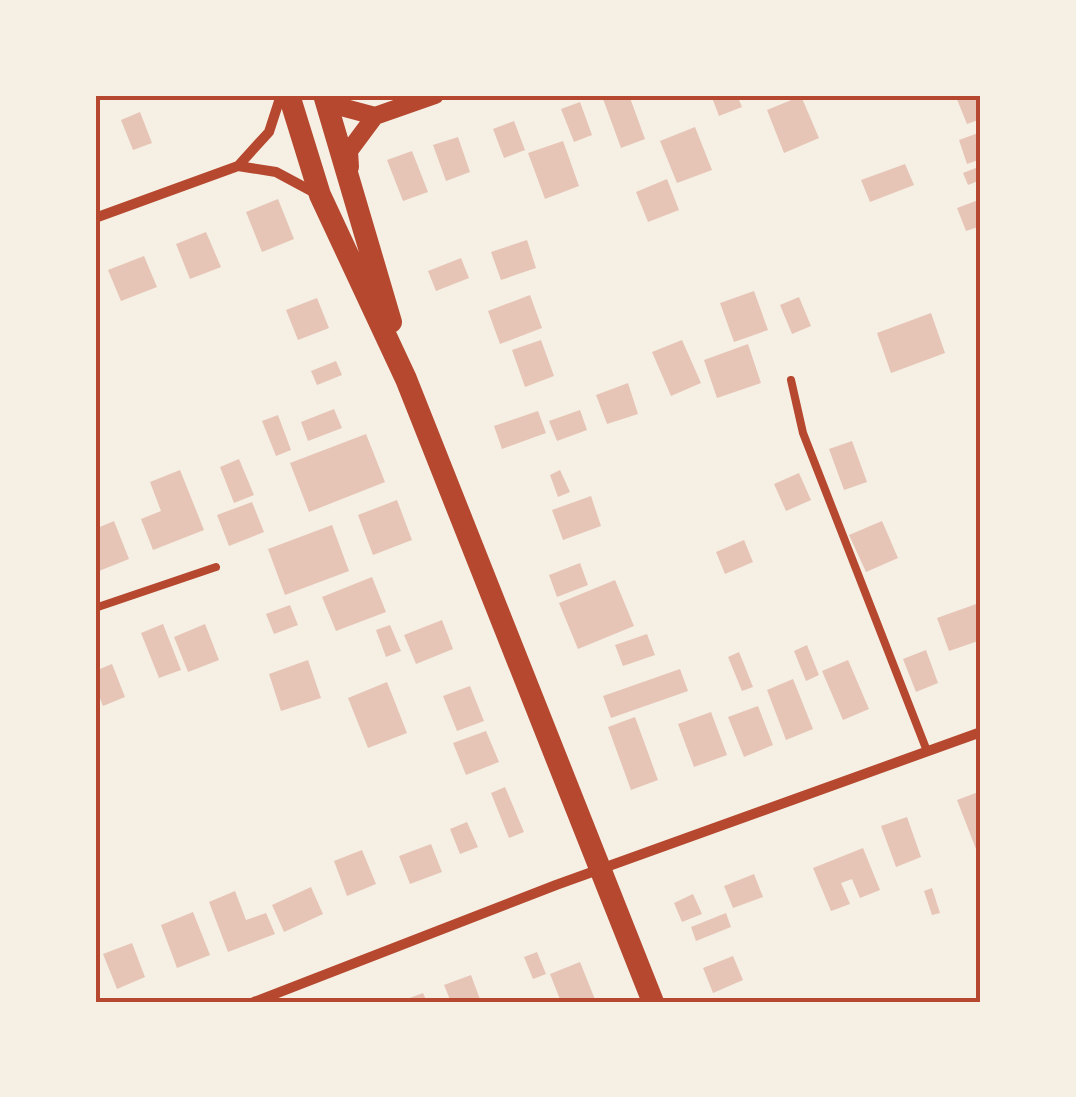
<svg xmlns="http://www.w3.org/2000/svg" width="1076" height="1097" font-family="'Golos Text',sans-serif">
<rect width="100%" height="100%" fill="#f6efe4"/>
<!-- building -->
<path fill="#e6c5b7" d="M 606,95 L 629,95 L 645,139 L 621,148 L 602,96 Z
M 711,95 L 737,95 L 742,107 L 719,116 Z
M 961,95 L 981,95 L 981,119 L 967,124 L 956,97 Z
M 801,96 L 819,138 L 784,153 L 767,110 Z
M 580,102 L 592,135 L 574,142 L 561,109 Z
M 140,112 L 152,143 L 133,150 L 121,120 Z
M 514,121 L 525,150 L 504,158 L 493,129 Z
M 695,127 L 712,170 L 677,183 L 660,141 Z
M 981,132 L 981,159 L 967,164 L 959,140 Z
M 458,137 L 470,172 L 446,181 L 433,145 Z
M 563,141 L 579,186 L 545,199 L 528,153 Z
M 412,151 L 428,192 L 403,201 L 387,160 Z
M 905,164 L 914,185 L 870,202 L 861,180 Z
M 981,166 L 981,180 L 968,185 L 963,173 Z
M 667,179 L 679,210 L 648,222 L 636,192 Z
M 278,199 L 294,239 L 262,252 L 246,212 Z
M 981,199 L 981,226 L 966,231 L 957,208 Z
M 206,232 L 221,267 L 190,279 L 176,244 Z
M 527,240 L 536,268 L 501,280 L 491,252 Z
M 144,256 L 157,287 L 121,301 L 108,270 Z
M 461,258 L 469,278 L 436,291 L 428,271 Z
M 754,291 L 768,330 L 734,342 L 720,303 Z
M 530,295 L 542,328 L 500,344 L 488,311 Z
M 799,297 L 811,326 L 792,334 L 780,305 Z
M 317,298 L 329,328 L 298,340 L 286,310 Z
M 931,313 L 945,353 L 891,373 L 877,333 Z
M 541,340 L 554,376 L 525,387 L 512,350 Z
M 682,340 L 701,383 L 671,396 L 652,352 Z
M 748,344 L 761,383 L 717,398 L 704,360 Z
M 336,361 L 342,375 L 317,385 L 311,371 Z
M 628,383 L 638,414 L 607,424 L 596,395 Z
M 334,409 L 342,428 L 308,441 L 301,422 Z
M 580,410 L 587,430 L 557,441 L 549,421 Z
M 538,411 L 546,433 L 502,449 L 494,426 Z
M 278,415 L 291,450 L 276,456 L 262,421 Z
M 366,434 L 385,482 L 309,512 L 290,463 Z
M 852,441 L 867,482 L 844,490 L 829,449 Z
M 239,459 L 254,495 L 234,503 L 220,467 Z
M 180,470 L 204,530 L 153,550 L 141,519 L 161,511 L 150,482 Z
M 560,470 L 570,492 L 558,497 L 550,475 Z
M 799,473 L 811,500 L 786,511 L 774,484 Z
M 591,496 L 601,526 L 563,540 L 552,510 Z
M 397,500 L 412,540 L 373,555 L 358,515 Z
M 252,502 L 264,532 L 229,546 L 217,515 Z
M 114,521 L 129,559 L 99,571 L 95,561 L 95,529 Z
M 882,521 L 898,558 L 866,572 L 849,535 Z
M 332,525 L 349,571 L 285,595 L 268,549 Z
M 744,540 L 753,562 L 725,574 L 716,552 Z
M 580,563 L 588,585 L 557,597 L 549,575 Z
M 372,577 L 386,612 L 336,631 L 322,597 Z
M 615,580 L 634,626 L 578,649 L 559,603 Z
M 979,603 L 981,640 L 949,651 L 937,618 Z
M 290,605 L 298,625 L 274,634 L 266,614 Z
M 442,620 L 453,649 L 416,664 L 404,635 Z
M 163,624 L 181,670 L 159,678 L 141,633 Z
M 205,624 L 219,660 L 188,672 L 174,637 Z
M 390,625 L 401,651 L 386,657 L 376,630 Z
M 647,634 L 655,655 L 623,666 L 615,645 Z
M 807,645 L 819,675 L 806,681 L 794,651 Z
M 926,650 L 938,683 L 916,692 L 903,659 Z
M 739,652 L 753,687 L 742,691 L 728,657 Z
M 308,660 L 321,698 L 281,711 L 269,674 Z
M 848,660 L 869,709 L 843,720 L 822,671 Z
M 112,664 L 125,697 L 103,706 L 95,686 L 95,671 Z
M 680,669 L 688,691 L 611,718 L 603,696 Z
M 793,679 L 813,729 L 786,740 L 767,690 Z
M 387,682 L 407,733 L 368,748 L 348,698 Z
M 470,686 L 484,721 L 457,731 L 443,696 Z
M 758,706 L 773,745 L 744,757 L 728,717 Z
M 711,712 L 727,755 L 694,767 L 678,724 Z
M 635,717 L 658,780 L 631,790 L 608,727 Z
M 486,731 L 499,762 L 466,775 L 453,743 Z
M 505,787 L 524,832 L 509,838 L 491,793 Z
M 981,791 L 981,847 L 976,849 L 957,800 Z
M 907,817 L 921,857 L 896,867 L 881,826 Z
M 467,822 L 478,847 L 460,854 L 450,829 Z
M 431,844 L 442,872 L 410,884 L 399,856 Z
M 863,848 L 880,890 L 860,898 L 852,879 L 841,883 L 850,904 L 831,911 L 813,868 Z
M 362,850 L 376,884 L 347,896 L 334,861 Z
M 754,874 L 763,897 L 733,908 L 724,886 Z
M 311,887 L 323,914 L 284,932 L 272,905 Z
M 932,888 L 940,913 L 932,915 L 924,891 Z
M 235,891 L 246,920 L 266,913 L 275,934 L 228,952 L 209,902 Z
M 693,894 L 702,914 L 682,922 L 674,903 Z
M 193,912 L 210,955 L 177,968 L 161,925 Z
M 726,913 L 731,927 L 696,941 L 691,927 Z
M 132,943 L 145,977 L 117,989 L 103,954 Z
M 537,952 L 546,974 L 533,979 L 524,957 Z
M 733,956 L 743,980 L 713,993 L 703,968 Z
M 580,962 L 596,1002 L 561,1002 L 550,974 Z
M 471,975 L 481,1002 L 451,1002 L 444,985 Z
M 423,993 L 427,1002 L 399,1002 Z"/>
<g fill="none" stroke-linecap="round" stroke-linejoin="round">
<!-- service -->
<path stroke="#b5482f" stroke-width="8" d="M 791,380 L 803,433 L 927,751
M 95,608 L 216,567"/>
<!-- minor -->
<path stroke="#b5482f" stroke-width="10" d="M 238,166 L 276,172 L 317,194
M 95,218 L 238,166 L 269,132 L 281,95
M 254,1002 L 556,885 L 981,732"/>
<!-- tertiary -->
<path stroke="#b5482f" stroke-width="18" d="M 326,95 L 345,108 L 375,116
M 375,116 L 435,95
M 350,167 L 349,151 L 375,116"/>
<!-- primary -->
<path stroke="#b5482f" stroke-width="22" d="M 289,95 L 320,195 L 406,379 L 653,1002
M 324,95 L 391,322"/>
</g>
<!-- border -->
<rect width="1076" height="1097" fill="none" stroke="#f6efe4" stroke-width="195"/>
<rect x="98" y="98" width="880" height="902" fill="none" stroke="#b5482f" stroke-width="4"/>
</svg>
